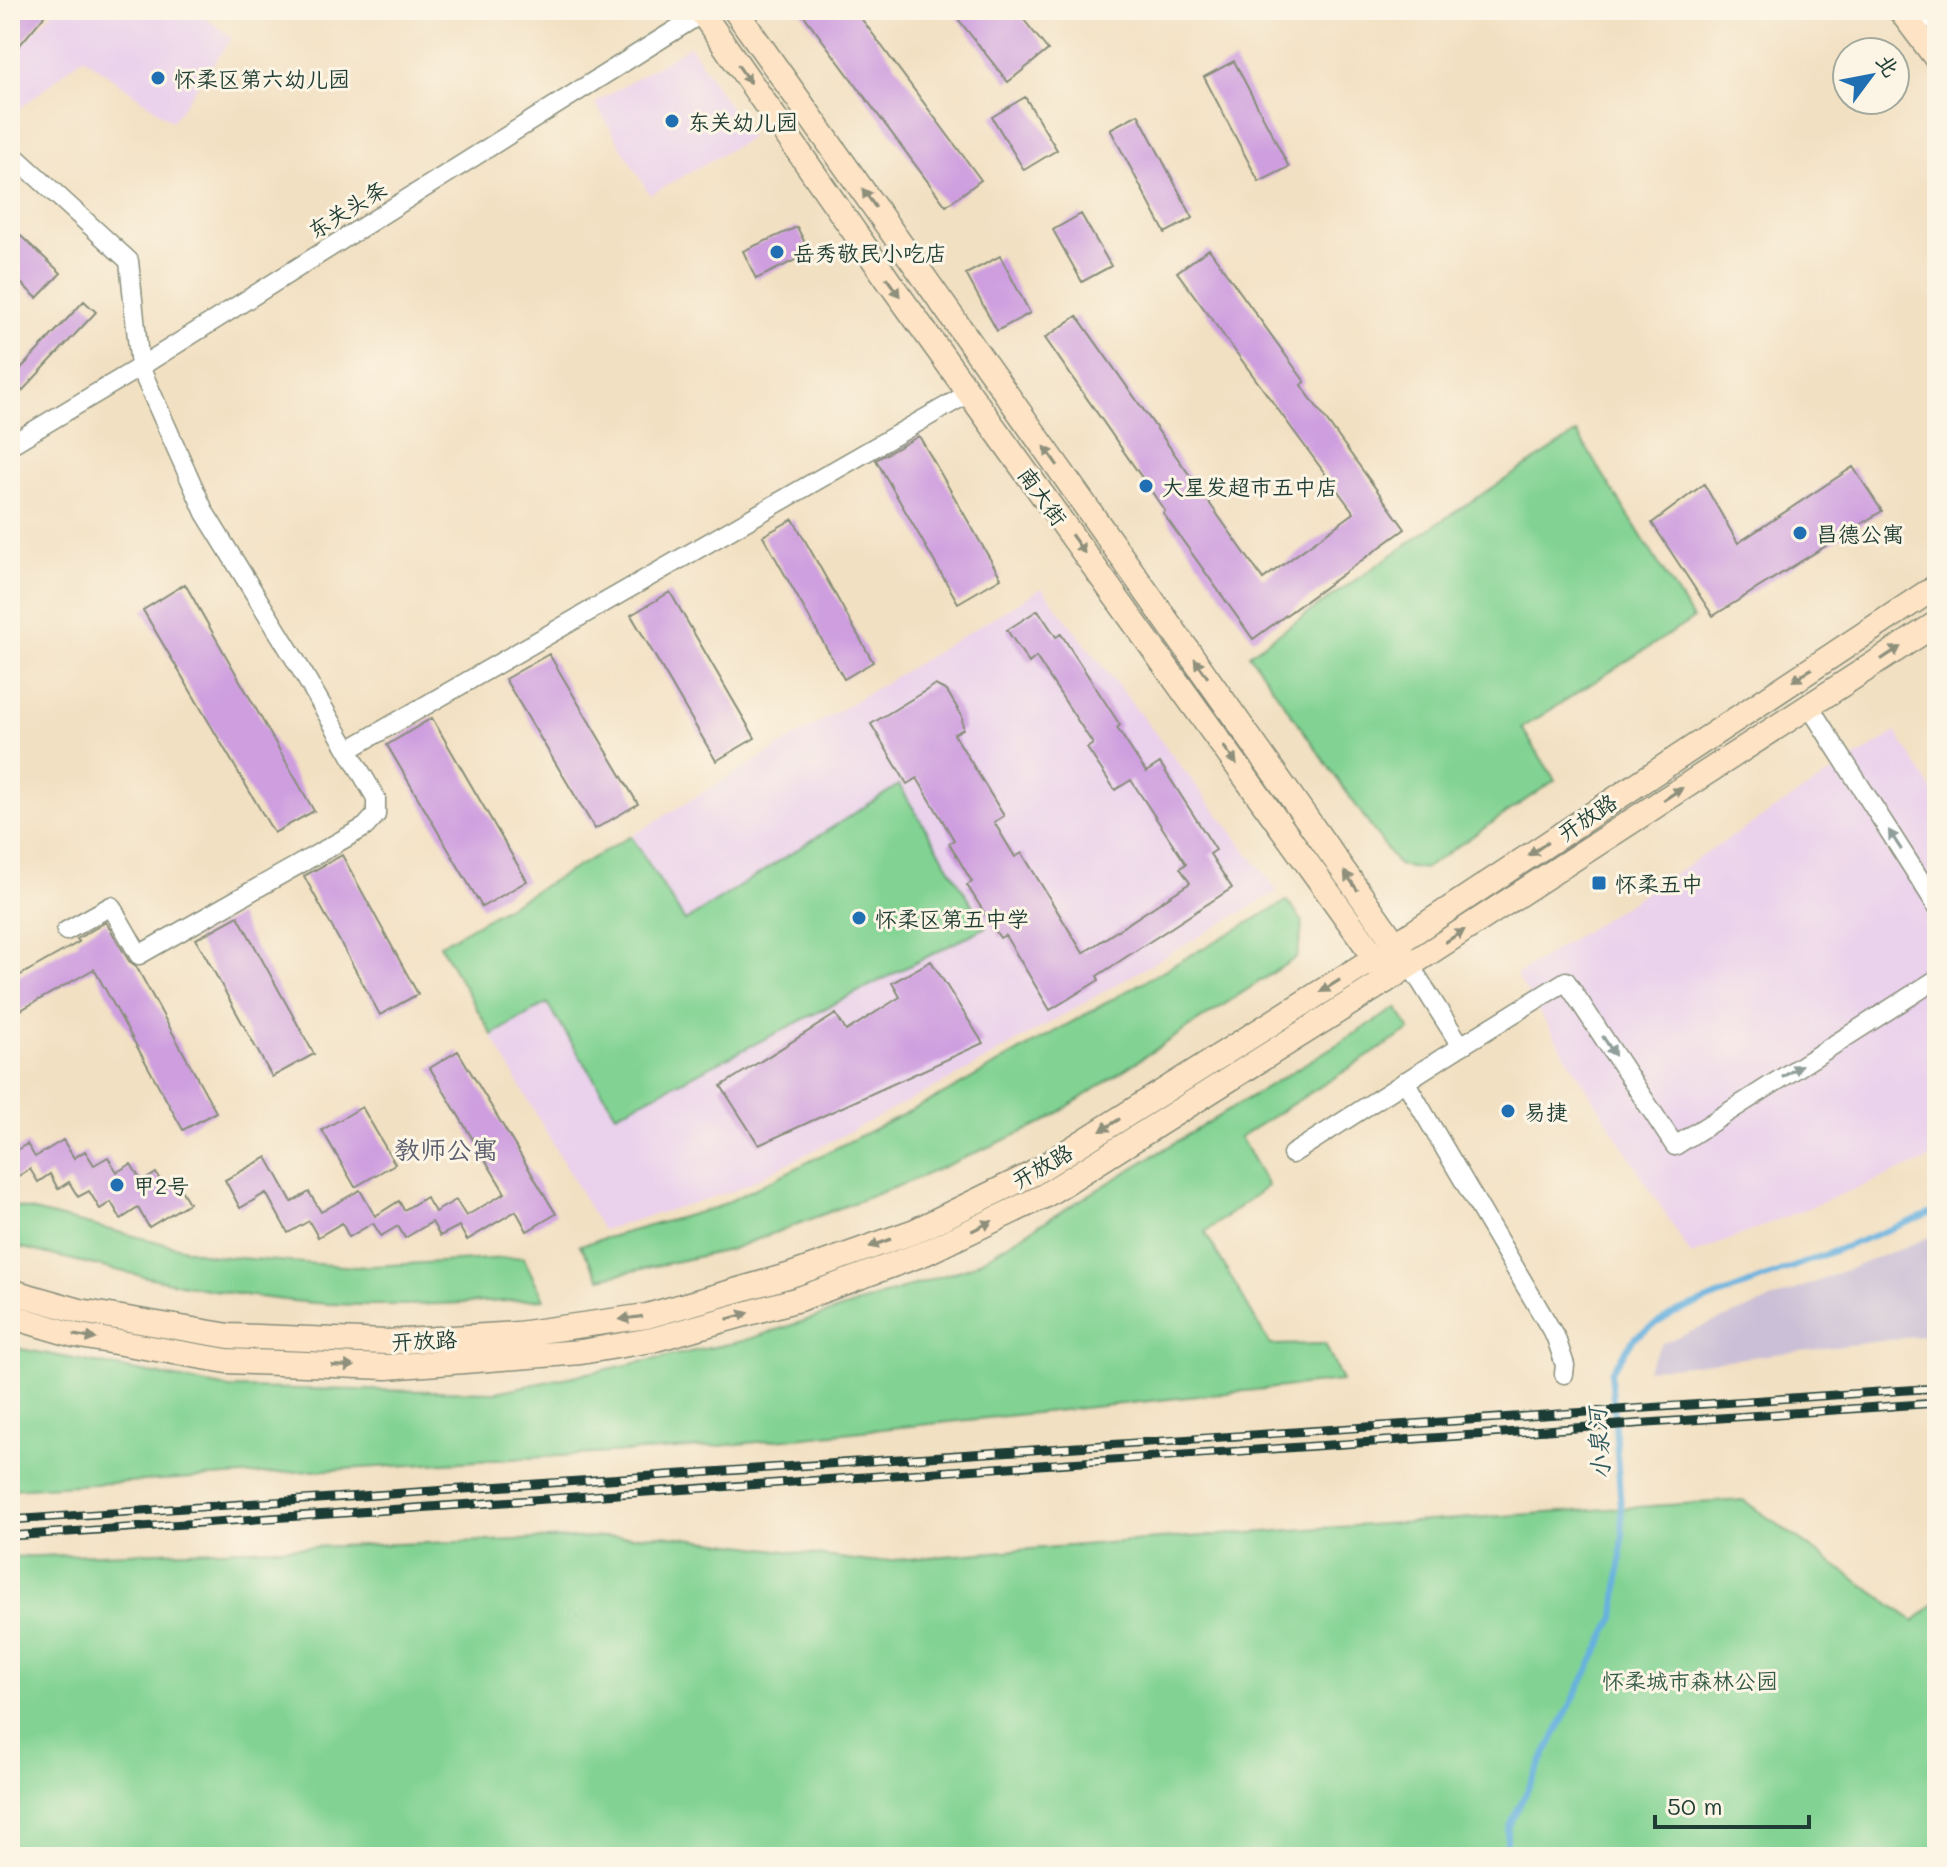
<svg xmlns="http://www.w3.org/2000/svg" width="1947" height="1867" font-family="Mali,'LXGW WenKai TC',sans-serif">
<rect width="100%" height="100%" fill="#fcf5e5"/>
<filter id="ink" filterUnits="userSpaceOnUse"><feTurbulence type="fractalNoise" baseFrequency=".0125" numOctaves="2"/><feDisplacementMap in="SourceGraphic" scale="16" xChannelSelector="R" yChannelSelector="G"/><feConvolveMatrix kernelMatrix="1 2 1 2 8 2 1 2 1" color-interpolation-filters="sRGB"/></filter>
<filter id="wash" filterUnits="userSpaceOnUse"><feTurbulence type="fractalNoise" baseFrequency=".006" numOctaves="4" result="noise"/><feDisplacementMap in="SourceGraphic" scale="32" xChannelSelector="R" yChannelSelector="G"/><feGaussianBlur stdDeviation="1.8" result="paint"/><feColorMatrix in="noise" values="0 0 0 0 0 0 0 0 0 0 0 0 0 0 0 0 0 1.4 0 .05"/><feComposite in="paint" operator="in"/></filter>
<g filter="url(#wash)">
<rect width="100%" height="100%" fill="#f2e0c2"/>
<!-- built -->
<path fill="#ead1ec" d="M 54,10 L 195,10 L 232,38 L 172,121 L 83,57 L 21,108 L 10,97 L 10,60 Z
M 690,46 L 750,138 L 650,195 L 595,103 Z
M 1042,588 L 1278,891 L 959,1075 L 736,1190 L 602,1230 L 440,945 L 631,836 Z
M 1896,732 L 1937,798 L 1937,1156 L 1691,1255 L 1516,975 Z"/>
<!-- industrial -->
<path fill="#cabfd6" d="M 1937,1234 L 1937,1334 L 1646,1370 L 1662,1343 Z"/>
<!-- green -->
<path fill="#82d393" stroke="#508864" stroke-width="2" d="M 1577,433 L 1693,619 L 1522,728 L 1555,780 L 1424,869 L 1398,865 L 1249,654 L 1432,527 Z
M 899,785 L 986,927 L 616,1114 L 547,1003 L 492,1035 L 440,945 L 631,836 L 685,921 Z
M 1287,901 L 1303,922 L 1297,957 L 1041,1124 L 911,1181 L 729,1250 L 600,1278 L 580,1245 L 718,1207 L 942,1095 Z
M 1397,1008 L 1410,1030 L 1240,1137 L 1268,1186 L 1205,1232 L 1270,1345 L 1325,1344 L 1342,1381 L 709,1447 L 10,1489 L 10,1347 L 229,1388 L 496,1392 L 743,1341 L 970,1267 Z
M 10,1205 L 214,1256 L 356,1267 L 523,1257 L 544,1299 C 468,1303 390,1308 314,1303 C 211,1295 110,1269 10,1245 Z
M 1743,1500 L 1914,1621 L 1937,1602 L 1937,1857 L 10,1857 L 10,1557 L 664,1535 L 870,1562 L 1144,1540 Z"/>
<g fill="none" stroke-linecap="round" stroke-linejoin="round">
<!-- stream -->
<path stroke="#66b1df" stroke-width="6" d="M 1507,1857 L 1507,1830 L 1615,1617 L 1623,1535 L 1611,1372 L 1635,1337 L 1672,1314 L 1937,1211"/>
</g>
<g id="blocks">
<!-- building -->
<path fill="#ce9edf" d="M 10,10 L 49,10 L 10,57 Z
M 800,10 L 855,10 L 981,180 L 946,206 Z
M 951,10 L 1016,10 L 1048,50 L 1008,82 Z
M 1234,61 L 1289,167 L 1259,182 L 1204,77 Z
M 1025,97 L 1057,150 L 1024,170 L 992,117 Z
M 1138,114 L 1193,218 L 1165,233 L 1110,129 Z
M 1081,214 L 1111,266 L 1082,282 L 1053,230 Z
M 10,226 L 61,273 L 37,298 L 10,273 Z
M 797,227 L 810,253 L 756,279 L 743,251 Z
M 1209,249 L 1305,382 L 1301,385 L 1405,529 L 1253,639 L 1163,513 L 1165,511 L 1045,338 L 1077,316 L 1263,579 L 1354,513 L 1177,272 Z
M 1000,256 L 1030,313 L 997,331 L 966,274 Z
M 84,301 L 96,312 L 10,404 L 10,380 Z
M 919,436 L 1001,578 L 958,603 L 876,460 Z
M 1853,467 L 1882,511 L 1713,616 L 1652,523 L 1704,484 L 1738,543 Z
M 793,519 L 873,662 L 844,679 L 763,536 Z
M 185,584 L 314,811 L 274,833 L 143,610 Z
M 670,592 L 755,738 L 716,761 L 631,615 Z
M 1038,610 L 1056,637 L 1061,634 L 1120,725 L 1117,728 L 1146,772 L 1160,763 L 1216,850 L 1210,854 L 1232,888 L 1097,976 L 1099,980 L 1050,1010 L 1005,935 L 1000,938 L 967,885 L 972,882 L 949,843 L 954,840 L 917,778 L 907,784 L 871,724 L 935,685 L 947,691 L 962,716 L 963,729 L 954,734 L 1004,816 L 994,822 L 1015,857 L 1022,853 L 1083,953 L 1190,883 L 1180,868 L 1186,864 L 1131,780 L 1115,790 L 1087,748 L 1093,744 L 1036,657 L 1029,663 L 1007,630 Z
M 549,654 L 638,804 L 595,829 L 505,679 Z
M 432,718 L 527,881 L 482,907 L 387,745 Z
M 342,855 L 418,994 L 380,1015 L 304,876 Z
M 238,916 L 314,1054 L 272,1077 L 196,939 Z
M 106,922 L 129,961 L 136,966 L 216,1112 L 183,1130 L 94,969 L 10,1016 L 10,981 L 79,942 L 77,939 Z
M 931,961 L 983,1043 L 759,1145 L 721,1086 L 836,1014 L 846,1031 L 900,997 L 892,983 Z
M 458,1051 L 556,1214 L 527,1231 L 516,1211 L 467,1240 L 459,1226 L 440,1236 L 432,1222 L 405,1238 L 398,1226 L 381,1236 L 373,1223 L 349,1237 L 342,1223 L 318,1237 L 309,1221 L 288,1233 L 266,1193 L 240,1208 L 225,1180 L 267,1157 L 292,1202 L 309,1192 L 321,1212 L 360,1190 L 375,1216 L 399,1201 L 404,1210 L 426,1197 L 435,1212 L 456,1200 L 466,1216 L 505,1193 L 430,1068 Z
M 362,1107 L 395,1164 L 355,1187 L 322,1130 Z
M 63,1140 L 74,1158 L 85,1151 L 94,1165 L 108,1157 L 117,1172 L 131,1164 L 142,1182 L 156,1173 L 164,1188 L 176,1181 L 189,1203 L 149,1227 L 138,1208 L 121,1219 L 111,1202 L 100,1209 L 89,1191 L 78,1197 L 69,1182 L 58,1189 L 50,1174 L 38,1182 L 30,1169 L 10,1181 L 10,1154 L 27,1144 L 35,1157 Z"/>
</g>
</g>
<g filter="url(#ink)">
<use href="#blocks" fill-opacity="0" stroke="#888e7b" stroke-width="2"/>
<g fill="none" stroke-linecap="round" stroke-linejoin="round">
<!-- minor casing -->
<g stroke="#888e7b" stroke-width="21">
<path id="minor" d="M 10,152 L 129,261 L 140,367 L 205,513 L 296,661 L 376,798 L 376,815 L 365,827 L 139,955 L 111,906 L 66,931
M 10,445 L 140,367 L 707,10
M 1809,706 L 1937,906
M 348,750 L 969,393
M 1410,965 L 1461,1046 L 1566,981 L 1675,1146 L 1937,979
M 1405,1081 L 1556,1338 L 1565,1365 L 1564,1374
M 1292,1154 L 1461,1046"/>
</g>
<!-- tertiary casing -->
<g stroke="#888e7b" stroke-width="25">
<path id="tertiary" d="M 1924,18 L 1937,10"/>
</g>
<!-- secondary casing -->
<g stroke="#888e7b" stroke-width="27">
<path id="secondary" d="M 700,10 L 890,283 L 1384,970
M 735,10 L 1403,955
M 1900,10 L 1937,59
M 10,1291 L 80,1311 L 229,1336 L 387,1342 L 518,1334 L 647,1316 L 791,1275 L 915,1231 L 1032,1174 L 1375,958 L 1937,586
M 10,1316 L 74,1335 L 227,1361 L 387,1367 L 581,1352 L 652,1340 L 799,1299 L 925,1253 L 1044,1196 L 1390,978 L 1937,623"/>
</g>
<!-- minor -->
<use href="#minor" stroke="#fff" stroke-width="18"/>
<!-- tertiary -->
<use href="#tertiary" stroke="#fff" stroke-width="22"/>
<!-- secondary -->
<use href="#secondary" stroke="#fee4c5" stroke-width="24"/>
<!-- rail casing -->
<g stroke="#1f3d34" stroke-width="9">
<path id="rail" d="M 10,1520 L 1937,1388
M 10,1536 L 1937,1403"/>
</g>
<!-- rail -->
<use href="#rail" stroke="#fcf5e5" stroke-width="6" stroke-dasharray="18" stroke-linecap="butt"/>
</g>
<!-- one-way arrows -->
<defs><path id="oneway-solid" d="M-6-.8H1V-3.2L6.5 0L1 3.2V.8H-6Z" transform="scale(2)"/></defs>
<g fill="#8e907c">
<use href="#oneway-solid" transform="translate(744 74) rotate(56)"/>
<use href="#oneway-solid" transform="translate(869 198) rotate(-125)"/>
<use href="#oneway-solid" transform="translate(893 287) rotate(54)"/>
<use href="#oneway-solid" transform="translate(1051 456) rotate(-125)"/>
<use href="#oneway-solid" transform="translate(1078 544) rotate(54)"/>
<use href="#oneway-solid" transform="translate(1891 653) rotate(-33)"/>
<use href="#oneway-solid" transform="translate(1201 668) rotate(-125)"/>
<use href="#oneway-solid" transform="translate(1802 675) rotate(147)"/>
<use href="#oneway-solid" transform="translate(1230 755) rotate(54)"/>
<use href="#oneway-solid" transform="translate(1673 794) rotate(-33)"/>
<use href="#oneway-solid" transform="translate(1538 849) rotate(146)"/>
<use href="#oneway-solid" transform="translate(1351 881) rotate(-125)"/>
<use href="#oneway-solid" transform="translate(1455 936) rotate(-33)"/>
<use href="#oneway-solid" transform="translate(1330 986) rotate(148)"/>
<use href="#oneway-solid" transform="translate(1110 1125) rotate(148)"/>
<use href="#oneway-solid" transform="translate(982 1226) rotate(-26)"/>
<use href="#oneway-solid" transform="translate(880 1243) rotate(160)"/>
<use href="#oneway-solid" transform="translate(738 1316) rotate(-16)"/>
<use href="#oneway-solid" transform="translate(631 1318) rotate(172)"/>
<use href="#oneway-solid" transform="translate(85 1337) rotate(10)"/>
<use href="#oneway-solid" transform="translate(343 1366) rotate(2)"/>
</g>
<g fill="#8f9e9a">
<use href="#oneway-solid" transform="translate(1895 840) rotate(-123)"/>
<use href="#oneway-solid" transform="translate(1609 1046) rotate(57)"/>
<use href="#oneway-solid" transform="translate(1792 1071) rotate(-33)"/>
</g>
</g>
<!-- markers -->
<g fill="#1f6fb2" stroke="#fcf5e5" stroke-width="3">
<circle cx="158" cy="78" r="8"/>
<circle cx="672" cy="121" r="8"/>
<circle cx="777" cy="252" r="8"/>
<circle cx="1146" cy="486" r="8"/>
<circle cx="1800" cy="533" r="8"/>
<rect x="1591" y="875" width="16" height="16" rx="4"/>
<circle cx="859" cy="918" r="8"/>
<circle cx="1508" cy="1111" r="8"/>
<circle cx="117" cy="1185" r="8"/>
</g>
<g text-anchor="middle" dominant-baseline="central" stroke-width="6" stroke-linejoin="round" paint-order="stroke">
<!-- poi labels -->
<g font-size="22" fill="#1f3d34" stroke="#fcf5e5" text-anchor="start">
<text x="174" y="78">怀柔区第六幼儿园</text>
<text x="688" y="121">东关幼儿园</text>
<text x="793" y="252">岳秀敬民小吃店</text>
<text x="1162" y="486">大星发超市五中店</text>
<text x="1816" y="533">昌德公寓</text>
<text x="1615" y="883">怀柔五中</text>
<text x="875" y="918">怀柔区第五中学</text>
<text x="1524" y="1111">易捷</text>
<text x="133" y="1185">甲2号</text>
</g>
<!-- street labels -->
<g font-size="22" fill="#1f3d34" stroke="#fcf5e5">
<text transform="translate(347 209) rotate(-32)">东关头条</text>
<text transform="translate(1043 496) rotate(54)">南大街</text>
<text transform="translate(1587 817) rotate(-34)">开放路</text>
<text transform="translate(1042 1166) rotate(-30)">开放路</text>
<text transform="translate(424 1340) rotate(-3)">开放路</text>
</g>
<!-- park labels -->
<g font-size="22" fill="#335b47" stroke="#fcf5e5">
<text x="1690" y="1680">怀柔城市森林公园</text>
</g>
<!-- water labels -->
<g font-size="24" font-style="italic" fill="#315a5f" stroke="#fcf5e5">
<text transform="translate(1598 1444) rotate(-94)">小泉河</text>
</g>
<!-- quarter labels -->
<g font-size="26" fill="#5c5f70" stroke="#fcf5e5">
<text x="446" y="1149">教师公寓</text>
</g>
</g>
<!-- margin -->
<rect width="1947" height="1867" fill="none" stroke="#fcf5e5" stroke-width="40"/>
<!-- north arrow -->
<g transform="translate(1871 76) rotate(58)"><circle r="38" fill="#fcf5e5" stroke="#a4ab9e" stroke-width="2"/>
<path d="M0-6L14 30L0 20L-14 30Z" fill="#1f6fb2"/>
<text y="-12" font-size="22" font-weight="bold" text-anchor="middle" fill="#1f3d34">北</text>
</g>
<!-- scale -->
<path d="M1655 1815v12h154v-12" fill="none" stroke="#1f3d34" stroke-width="4"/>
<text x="1667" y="1815" font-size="24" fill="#1f3d34" stroke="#fcf5e5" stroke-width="6" paint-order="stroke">50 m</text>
</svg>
